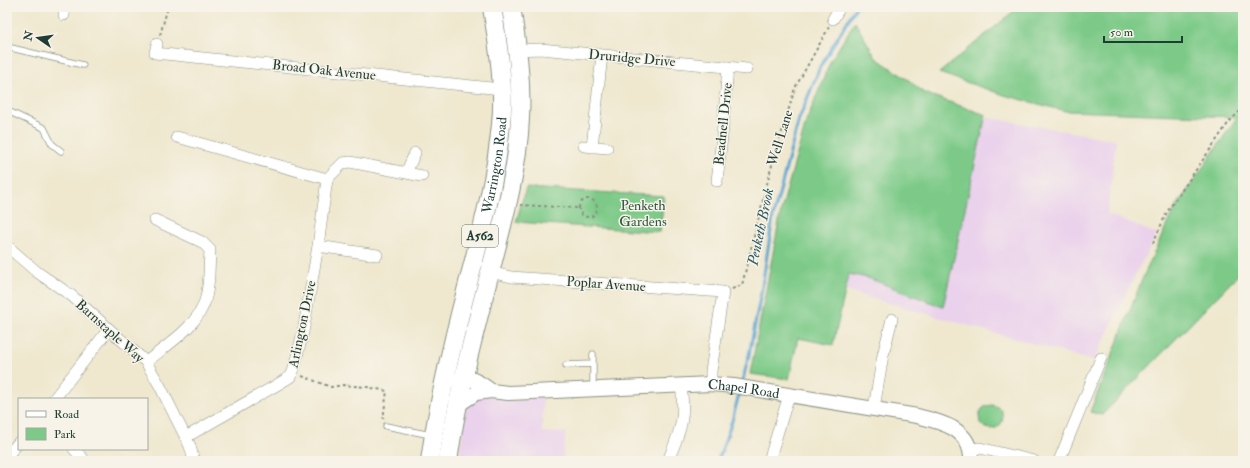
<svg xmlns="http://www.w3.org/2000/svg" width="1250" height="468" font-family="'IM FELL Double Pica',serif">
<rect width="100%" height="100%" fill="#f7f3e8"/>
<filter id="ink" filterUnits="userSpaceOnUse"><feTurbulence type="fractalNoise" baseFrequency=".025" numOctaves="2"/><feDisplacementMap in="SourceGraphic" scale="8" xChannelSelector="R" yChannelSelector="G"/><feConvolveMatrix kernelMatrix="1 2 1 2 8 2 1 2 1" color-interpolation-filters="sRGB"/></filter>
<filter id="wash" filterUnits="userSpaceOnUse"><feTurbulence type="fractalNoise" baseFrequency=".012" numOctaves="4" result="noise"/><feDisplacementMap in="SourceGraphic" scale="16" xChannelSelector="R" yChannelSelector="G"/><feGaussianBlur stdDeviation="0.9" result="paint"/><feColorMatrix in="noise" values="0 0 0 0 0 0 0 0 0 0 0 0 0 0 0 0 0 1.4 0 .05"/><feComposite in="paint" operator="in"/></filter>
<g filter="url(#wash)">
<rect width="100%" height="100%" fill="#efe8cf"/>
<!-- built -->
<path fill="#ead1ec" d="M 905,103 L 1116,140 L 1107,214 L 1157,234 L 1135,275 L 1094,361 L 818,283 Z
M 473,386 L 543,387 L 542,432 L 566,433 L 562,461 L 459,461 L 467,391 Z"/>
<!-- green -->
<path fill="#7dca88" stroke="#4e845e" d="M 1019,7 L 1243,7 L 1243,270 L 1102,415 L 1090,412 L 1141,282 L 1172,213 L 1237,117 L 1065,111 L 1004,95 L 939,73 Z
M 855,22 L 876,58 L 910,81 L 924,93 L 986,115 L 943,307 L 868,278 L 849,274 L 833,345 L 798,338 L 789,379 L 750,374 L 781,211 L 806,122 L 831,60 Z
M 526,188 L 664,196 L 660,232 L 516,222 Z
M979 417a12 12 0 1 1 24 0a12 12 0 1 1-24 0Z"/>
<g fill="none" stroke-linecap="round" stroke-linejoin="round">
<!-- stream -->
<path stroke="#59a4d1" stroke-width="3" d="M 742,383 L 749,355 L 761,293 L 773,217 L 799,119 L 820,67 L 856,7
M 718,461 L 732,421 L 740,390"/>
</g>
</g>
<g filter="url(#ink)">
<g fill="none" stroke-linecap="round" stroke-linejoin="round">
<!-- service casing -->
<g stroke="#879282" stroke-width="7">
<path id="service" d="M 7,47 L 83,65
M 7,114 L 10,112 L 44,128 L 52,144 L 61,151
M 566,365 L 593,364
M 593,390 L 593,354
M 386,426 L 431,435"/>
</g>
<!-- minor casing -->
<g stroke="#879282" stroke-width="12">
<path id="minor" d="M 64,15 L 65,7
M 833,19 L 840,7
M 157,44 L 155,53 L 501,89
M 517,50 L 541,49 L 747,69
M 177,137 L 327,179
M 584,146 L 607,148
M 592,147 L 602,55
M 406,173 L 415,153
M 717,181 L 722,137 L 728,67
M 7,246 L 37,272 L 72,296 L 146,362 L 160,386 L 190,446 L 194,461
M 318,246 L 377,255
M 490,272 L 511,277 L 723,292 L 711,371 L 711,384
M 146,362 C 166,346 201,324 206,297 C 210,282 209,265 210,250 L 202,242 L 155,220
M 54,399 L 109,329
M 874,408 L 883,355 L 892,319
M 186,437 L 275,386 L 290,377 L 293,372 L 303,332 L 318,246 L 327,179 L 343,163 L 350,162 L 422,176
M 74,449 L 85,461
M 970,449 L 980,448 L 1034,461
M 7,456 L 19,442
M 668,461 C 680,431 686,419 681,386
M 769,461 L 789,395
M 1059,461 L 1101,358"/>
</g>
<!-- tertiary casing -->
<g stroke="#879282" stroke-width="16">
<g id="tertiary">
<path d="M 455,380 C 468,374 481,383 491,391"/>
<path id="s1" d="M 458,405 L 476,393 L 491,391 L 508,393 L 532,392 L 711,384 L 734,386 L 917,416 C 942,422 972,429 971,461"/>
</g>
</g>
<!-- primary casing -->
<g stroke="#879282" stroke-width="20">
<g id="primary">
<path id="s2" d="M 430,461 C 438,402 452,344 467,287 C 481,233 496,180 501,124 C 505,86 498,45 492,7"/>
<path d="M 448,461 C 457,397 474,334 490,272 C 503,222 518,170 520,118 C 522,81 517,44 511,7"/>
</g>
</g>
<!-- path -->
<path stroke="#879282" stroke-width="2" stroke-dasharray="3 3" stroke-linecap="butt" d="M 160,35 L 168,7
M579 208a9 9 0 1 1 18 0a9 9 0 1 1-18 0Z
M 520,205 L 579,208
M 1153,243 L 1167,212 L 1229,122 L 1243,108
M 732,289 L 742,285 L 770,172 L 795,88 L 829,27
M 302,376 L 331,387 L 343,385 L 367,387 L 387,391 L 383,419"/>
<!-- service -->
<use href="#service" stroke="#fff" stroke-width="5.5"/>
<!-- minor -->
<use href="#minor" stroke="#fff" stroke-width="11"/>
<!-- tertiary -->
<use href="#tertiary" stroke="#fff" stroke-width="14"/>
<!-- primary -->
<use href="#primary" stroke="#fff" stroke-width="18"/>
</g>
</g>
<g text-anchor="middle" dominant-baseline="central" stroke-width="3" stroke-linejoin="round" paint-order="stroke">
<!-- shield labels -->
<rect fill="#f7f3e8" stroke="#60746a" stroke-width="1" x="462" y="225" width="36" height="22" rx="3"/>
<g font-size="13" font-weight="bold" fill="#1f3d34">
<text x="480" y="236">A562</text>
</g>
<!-- street labels -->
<g font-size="14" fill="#1f3d34" stroke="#f7f3e8">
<text transform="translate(632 58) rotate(5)">Druridge Drive</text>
<text transform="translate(324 70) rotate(6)">Broad Oak Avenue</text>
<text transform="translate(723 124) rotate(-84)">Beadnell Drive</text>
<text transform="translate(780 138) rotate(-73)">Well Lane</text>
<text stroke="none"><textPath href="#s2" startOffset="303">Warrington Road</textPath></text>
<text transform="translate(606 284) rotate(4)">Poplar Avenue</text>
<text transform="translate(302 324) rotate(-78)">Arlington Drive</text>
<text transform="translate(110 331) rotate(42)">Barnstaple Way</text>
<text stroke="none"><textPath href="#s1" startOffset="290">Chapel Road</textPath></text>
</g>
<!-- park labels -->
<g font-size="14" fill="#325945" stroke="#f7f3e8">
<text x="643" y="205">Penketh<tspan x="643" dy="16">Gardens</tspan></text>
</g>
<!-- water labels -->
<g font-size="15" font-style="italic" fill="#305c63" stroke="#f7f3e8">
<text transform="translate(761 227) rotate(-78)">Penketh Brook</text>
</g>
</g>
<!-- margin -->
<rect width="1250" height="468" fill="none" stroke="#f7f3e8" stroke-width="24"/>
<!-- legend -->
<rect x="18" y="398" width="130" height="52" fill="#f7f3e8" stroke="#a1aaa0"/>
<rect x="26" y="411" width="20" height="6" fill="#ffffff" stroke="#a1aaa0"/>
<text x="54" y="418" font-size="12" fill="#1f3d34">Road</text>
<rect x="26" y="428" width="20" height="12" fill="#7dca88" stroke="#a1aaa0"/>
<text x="54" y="438" font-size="12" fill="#1f3d34">Park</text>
<!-- north arrow -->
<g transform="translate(38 38) rotate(283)" stroke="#f7f3e8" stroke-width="3" paint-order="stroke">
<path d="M0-3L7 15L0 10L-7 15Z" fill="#1f3d34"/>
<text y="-6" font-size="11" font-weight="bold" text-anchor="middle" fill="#1f3d34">N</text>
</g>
<!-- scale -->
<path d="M1104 36v6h78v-6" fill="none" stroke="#1f3d34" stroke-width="2"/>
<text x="1110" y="36" font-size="12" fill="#1f3d34" stroke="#f7f3e8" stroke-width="3" paint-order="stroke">50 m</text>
</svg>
